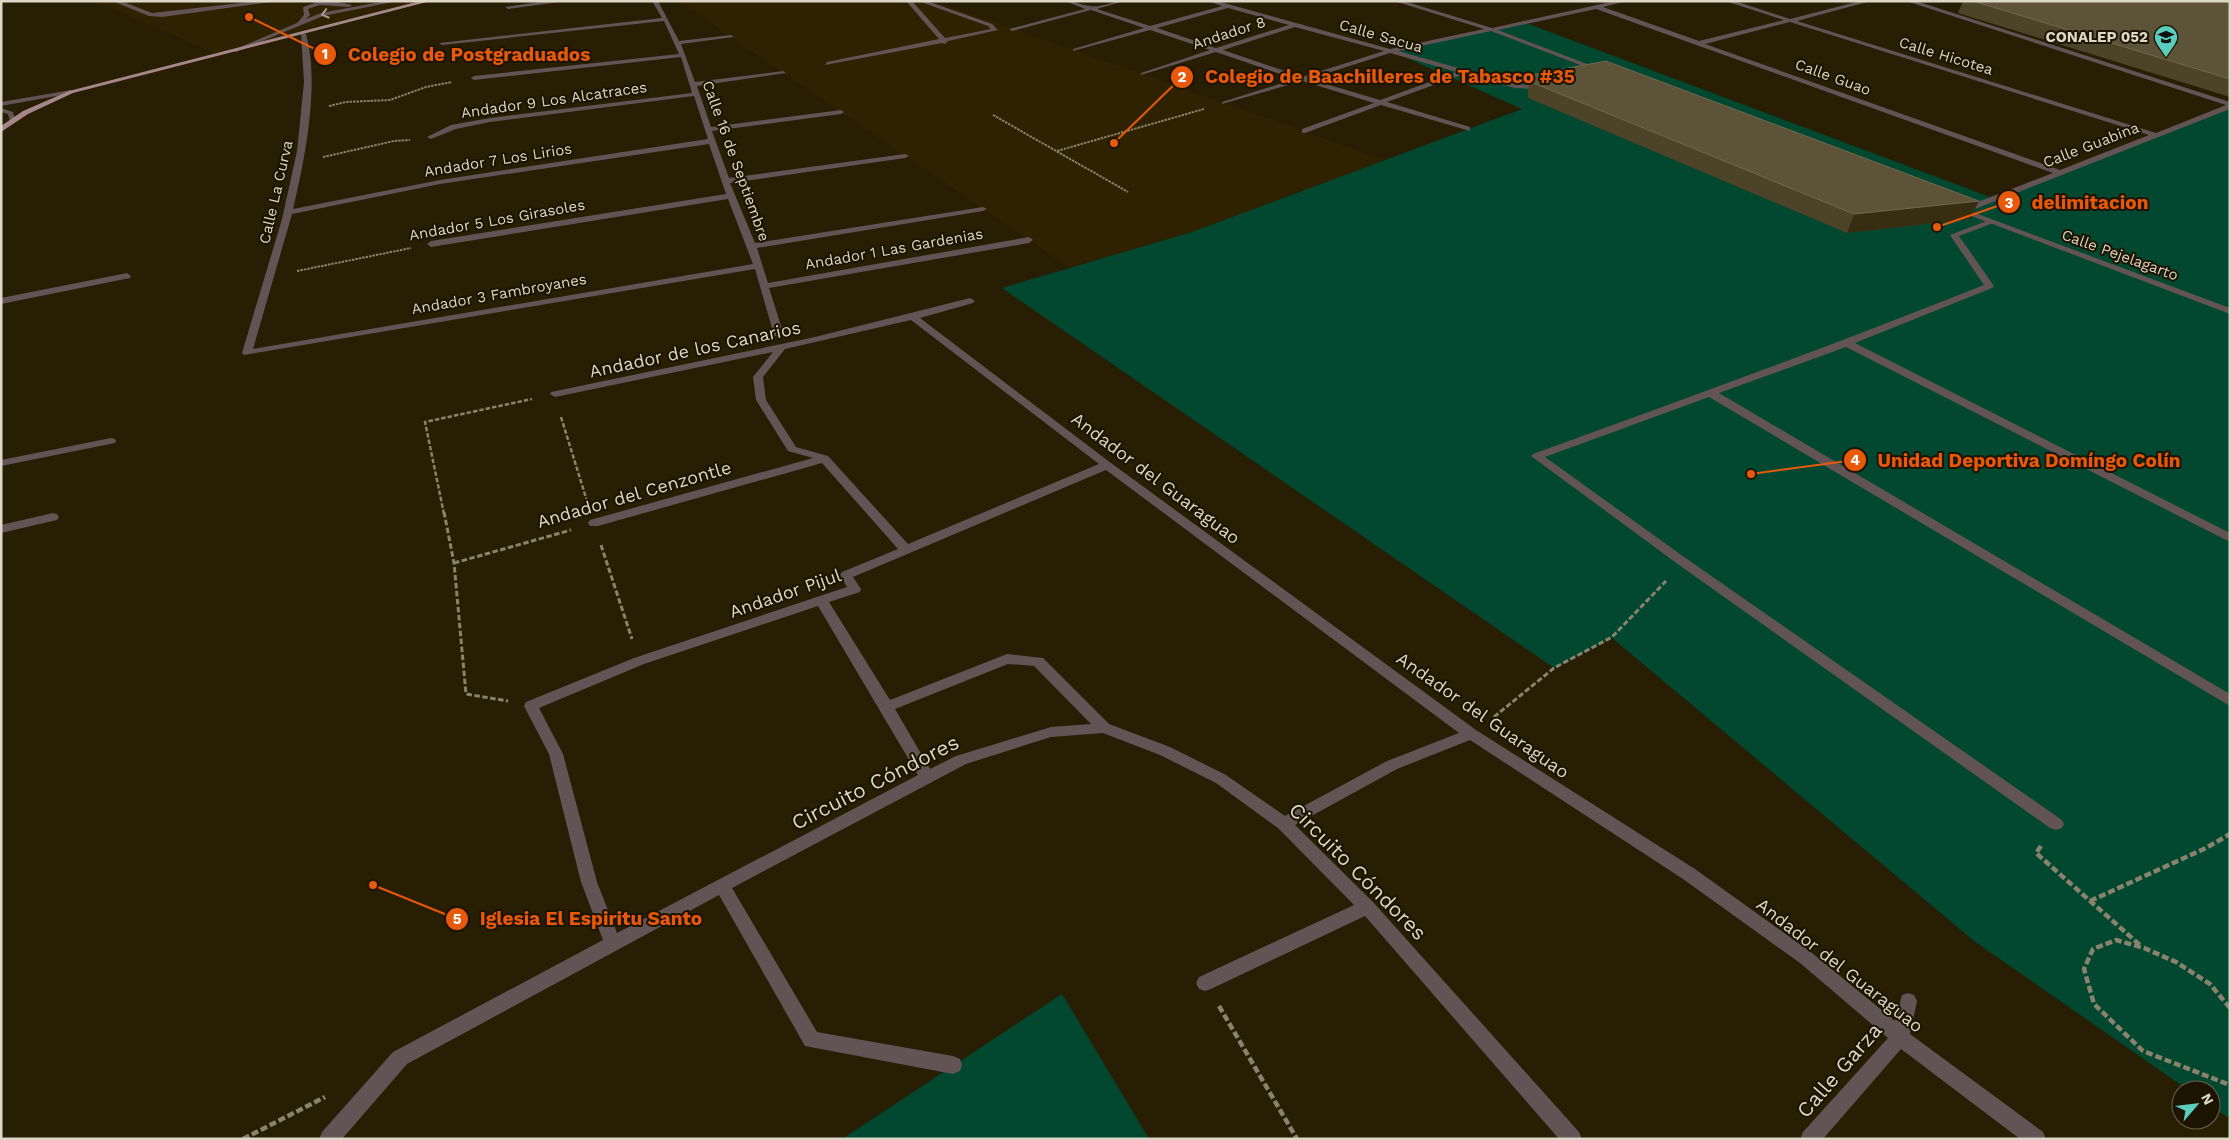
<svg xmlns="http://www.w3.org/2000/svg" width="2231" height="1140" font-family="'Work Sans',sans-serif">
<rect width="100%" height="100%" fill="#271e03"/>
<!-- built -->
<path fill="#2e2200" d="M 95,1 L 428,1 L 219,55 Z
M 678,1 L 934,1 L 1386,160 L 1192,232 L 1070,268 Z"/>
<!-- green -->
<path fill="#024831" d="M 1523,22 L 1993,198 L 2230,106 L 2230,1119 L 2211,1106 L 2211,1090 L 2188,1090 L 1974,941 L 1612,638 L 1554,668 L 1002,288 L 1192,232 L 1522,109 L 1391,51 Z
M 1062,994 L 1149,1139 L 842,1139 Z"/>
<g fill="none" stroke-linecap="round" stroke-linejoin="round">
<!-- path-far3 -->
<path stroke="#89826d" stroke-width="2" stroke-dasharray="2.5 1" stroke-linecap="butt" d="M 329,106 L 346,102 L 390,100 L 426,87 L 452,82
M 993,115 L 1128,192
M 1057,151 L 1204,109
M 323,157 L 394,141 L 410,140
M 297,271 L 411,248"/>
<!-- path-far2 -->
<path stroke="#89826d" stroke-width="2.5" stroke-dasharray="4.5 2" stroke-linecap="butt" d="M 561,417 L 587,501
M 444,514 L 425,422 L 532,399"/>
<!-- path-far1 -->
<path stroke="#89826d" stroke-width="3" stroke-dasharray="5.5 2.5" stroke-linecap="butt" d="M 444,512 L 454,563 L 466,694 L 508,701
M 601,545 L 632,639
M 454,563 L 571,530
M 1494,717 L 1554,668 L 1612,637 L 1666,581"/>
<!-- path -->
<path stroke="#89826d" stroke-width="4.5" stroke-dasharray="7 3" stroke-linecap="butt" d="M 2041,846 L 2036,853 L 2141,946
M 2090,901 L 2206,848 L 2230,834
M 1219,1006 L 1297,1139
M 2230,1008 L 2210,984 L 2176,962 L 2144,948 L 2116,940 L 2093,949 L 2084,969 L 2094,1004 L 2143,1051 L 2230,1085
M 243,1139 L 325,1097"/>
<!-- service -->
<path fill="#625354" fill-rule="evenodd" d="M 320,1 L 338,2 L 352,5 L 349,7 L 320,5 L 308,9 L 310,15 L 306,19 L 321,13 L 385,1 L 393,2 L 323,16 L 236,52 L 231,51 L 297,23 L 304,15 L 303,7 Z
M 906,1 L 912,1 L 945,38 L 991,29 L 988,26 L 918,1 L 927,1 L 992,24 L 998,30 L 948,41 L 945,44 L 942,43 L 825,65 L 827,62 L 939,39 Z
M 1989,220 L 1996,222 L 1959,236 L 1994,286 L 1992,288 L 1855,343 L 2230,533 L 2230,542 L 1846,347 L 1719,393 L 2230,694 L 2230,706 L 1709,397 L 1545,457 L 1687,559 L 2062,820 L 2064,824 L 2062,828 L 2056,830 L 2050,828 L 1679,565 L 1531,456 L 1533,454 C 1684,399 1834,345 1984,285 L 1950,235 Z"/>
<!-- minor -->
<path fill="#625354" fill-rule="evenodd" d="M 112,1 L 121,1 L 152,13 L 259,1 L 278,1 L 162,17 L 149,16 Z
M 313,1 L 320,1 L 321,2 L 318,4 Z
M 546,1 L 567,1 L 508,9 L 505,7 Z
M 652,1 L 658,1 L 679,41 L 731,35 L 734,37 L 681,44 L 695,82 L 783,71 L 786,73 L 697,86 L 711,127 L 841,110 L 844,112 L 841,114 L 712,131 L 729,178 L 905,154 L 909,156 L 905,158 L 730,183 L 755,243 L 983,207 L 987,209 L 983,211 L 757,248 L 768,283 L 1029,237 L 1033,240 L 1029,243 L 769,288 L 784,335 L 779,338 L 774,335 L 755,269 L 244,355 L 242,353 L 282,219 L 297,151 L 304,82 L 301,33 L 306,34 C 320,84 305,159 293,209 L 440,180 L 708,139 L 694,96 L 490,122 L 456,129 L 431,139 L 427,137 L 451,125 L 490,118 L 692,93 L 681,57 L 474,80 L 471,78 L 474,76 L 679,54 L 664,21 L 442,45 L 439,43 L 662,18 ZM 709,144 L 726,194 L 431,241 L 427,244 L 431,247 L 728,199 L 753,264 L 253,349 L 292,214 L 440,184 Z
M 1065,1 C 1075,1 1081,5 1090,6 C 1100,8 1113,1 1124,1 L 1097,9 L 1150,26 L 1222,6 L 1207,1 L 1217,1 L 1390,49 L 1484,29 L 1394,1 L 1404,1 L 1492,28 L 1615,1 L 1627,1 L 1603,7 L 1699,41 L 1784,20 L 1725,1 L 1735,1 L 1790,19 L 1860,1 L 1871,1 L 1797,21 L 2156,133 L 2226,105 L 1906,1 L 1916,1 L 2230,102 L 2230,109 L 1970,211 L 2230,308 L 2230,314 L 1953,209 L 1957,207 L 1962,208 L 2053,173 L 1596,9 L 1498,30 L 1603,70 L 1603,72 L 1601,73 L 1491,31 L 1398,51 L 1515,84 L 1533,85 L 1545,83 L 1548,85 L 1533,89 L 1515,88 L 1464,74 L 1387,102 L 1470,127 L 1470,131 L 1381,105 L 1305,133 L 1302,133 L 1302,129 L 1374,103 L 1302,81 L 1222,104 L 1222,102 L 1295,79 L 1216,52 L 1141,75 L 1141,73 L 1210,50 L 1150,30 L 1073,51 L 1073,49 L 1144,28 L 1091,10 L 1012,31 L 1009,29 L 1085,9 ZM 1228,8 L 1289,25 L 1216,48 L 1157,28 ZM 1790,22 L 2149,135 L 2060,170 L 1705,44 ZM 1295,27 L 1384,51 L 1302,77 L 1223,50 ZM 1390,53 L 1457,72 L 1380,100 L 1309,79 Z
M 127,273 L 131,276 L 130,278 L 1,304 L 1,298 Z
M 970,298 L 975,301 L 973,303 L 920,318 L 1111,463 L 1476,730 L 1695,869 L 1812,953 L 1895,1021 L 1902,995 L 1908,993 L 1914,995 L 1917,1001 L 1910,1034 L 2043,1132 L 2046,1139 L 2020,1139 L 1901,1049 L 1823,1139 L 1800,1139 L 1803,1132 L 1888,1038 L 1800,963 L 1683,879 L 1470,740 L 1397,769 L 1295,825 L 1373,902 L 1579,1132 L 1582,1139 L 1559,1139 L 1365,916 L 1211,989 L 1205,991 L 1199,989 L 1196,983 L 1199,977 L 1354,905 L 1278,828 L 1216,783 L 1160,755 L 1103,733 L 1051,737 L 966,764 L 732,888 L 817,1032 L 953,1056 L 960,1059 L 962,1065 L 960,1071 L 953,1074 L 805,1046 L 719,895 L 407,1064 L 342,1139 L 319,1139 L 322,1132 L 393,1052 L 603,940 L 581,882 L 549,754 L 524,706 L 526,702 L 634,658 L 847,587 L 840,575 L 842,572 L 898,549 L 822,463 L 598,526 L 590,526 L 588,523 L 590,520 L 813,458 L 788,451 L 756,400 L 753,377 L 773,352 L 555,397 L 550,394 L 551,392 L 815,337 ZM 911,320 L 1099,464 L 908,544 L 828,456 L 796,447 L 766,400 L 763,377 L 785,349 ZM 1106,470 L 1459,733 L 1387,761 L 1285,816 L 1226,775 L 1170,747 L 1109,724 L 1043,658 L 1007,654 L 890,700 L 829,602 L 860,592 L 861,589 L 853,577 ZM 818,606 L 918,775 L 617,933 L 597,882 L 563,754 L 539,708 L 644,664 ZM 1008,664 L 1034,666 L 1091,724 L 1051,727 L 956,756 L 930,769 L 895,709 Z
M 111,438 L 115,439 L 116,441 L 115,443 L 1,466 L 1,460 Z
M 53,513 L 57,514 L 59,517 L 57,520 L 1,533 L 1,525 Z"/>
<!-- tertiary -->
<path fill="#625354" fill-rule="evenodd" d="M 71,90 L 74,92 L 73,93 L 1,106 L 1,102 Z
M 1,108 L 13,112 L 16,122 L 10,122 L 8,114 L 1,112 Z"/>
<!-- primary -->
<path fill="#a68789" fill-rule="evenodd" d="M 420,1 L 431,1 L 73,93 L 28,114 L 1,132 L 1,126 L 23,111 L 69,91 Z"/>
</g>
<!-- wall -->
<path fill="#4d4328" d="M 1963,1 L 2222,1 L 2230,3 L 2230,97 L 1958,13 Z
M 1531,75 L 1970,219 L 1847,233 L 1528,98 L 1528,91 Z"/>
<!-- shaded-wall -->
<path fill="#372e12" d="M 1979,201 L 1970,219 L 1847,233 L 1854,214 Z"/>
<!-- building -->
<path fill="#5c5339" stroke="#70684f" d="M 1973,1 L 2222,1 L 2230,3 L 2230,79 Z
M 1606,61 L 1979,201 L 1854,214 L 1531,82 L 1531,75 Z"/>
<!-- one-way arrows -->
<defs><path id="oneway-chevron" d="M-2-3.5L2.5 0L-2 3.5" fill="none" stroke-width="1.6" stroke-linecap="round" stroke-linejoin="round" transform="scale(1.25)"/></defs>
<use stroke="#a69c93" href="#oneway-chevron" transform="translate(325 14) rotate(164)"/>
<!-- icons -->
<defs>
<g id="school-pin" transform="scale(1.25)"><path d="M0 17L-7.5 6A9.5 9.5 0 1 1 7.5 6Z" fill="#5acebd" stroke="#1d1400"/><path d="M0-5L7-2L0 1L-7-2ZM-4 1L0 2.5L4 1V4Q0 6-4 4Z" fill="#111"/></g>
</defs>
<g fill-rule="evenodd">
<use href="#school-pin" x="2166" y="37"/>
</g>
<g text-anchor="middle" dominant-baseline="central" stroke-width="4" stroke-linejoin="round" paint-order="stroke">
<!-- far-street labels -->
<g font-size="15" fill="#ddd7c7" stroke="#1d1400">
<text transform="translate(1229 33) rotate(-18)">Andador 8</text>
<text transform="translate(1381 36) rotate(16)">Calle Sacua</text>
<text transform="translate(1946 56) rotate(17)">Calle Hicotea</text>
<text transform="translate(1833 77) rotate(20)">Calle Guao</text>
<text transform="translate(554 100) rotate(-8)">Andador 9 Los Alcatraces</text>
<text transform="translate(2091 145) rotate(-21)">Calle Guabina</text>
<text transform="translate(498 160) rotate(-9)">Andador 7 Los Lirios</text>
<text transform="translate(736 161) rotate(70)">Calle 16 de Septiembre</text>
<text transform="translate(276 192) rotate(-77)">Calle La Curva</text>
<text transform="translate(497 220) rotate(-10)">Andador 5 Los Girasoles</text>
<text transform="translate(894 249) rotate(-10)">Andador 1 Las Gardenias</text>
<text transform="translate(2120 255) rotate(20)">Calle Pejelagarto</text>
<text transform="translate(499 294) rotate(-10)">Andador 3 Fambroyanes</text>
</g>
<!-- far-poi labels -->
<g font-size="15" font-weight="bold" fill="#ddd7c7" stroke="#1d1400" text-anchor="end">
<text x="2148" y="37">CONALEP 052</text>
</g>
<!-- street labels -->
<g font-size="18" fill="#ddd7c7" stroke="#1d1400">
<text transform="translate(695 349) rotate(-12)">Andador de los Canarios</text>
<text transform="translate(1156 478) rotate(37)">Andador del Guaraguao</text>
<text transform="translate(634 494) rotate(-16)">Andador del Cenzontle</text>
<text transform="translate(785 593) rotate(-19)">Andador Pijul</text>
<text transform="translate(1483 715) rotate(35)">Andador del Guaraguao</text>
<text transform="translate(1840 965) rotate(38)">Andador del Guaraguao</text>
</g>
<!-- near-street labels -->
<g font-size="21" fill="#ddd7c7" stroke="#1d1400">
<text transform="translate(875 782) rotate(-27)">Circuito Cóndores</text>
<text transform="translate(1358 871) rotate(45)">Circuito Cóndores</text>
<text transform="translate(1839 1070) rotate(-49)">Calle Garza</text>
</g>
</g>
<!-- callouts -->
<path fill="none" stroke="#e8590c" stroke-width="2" d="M249 17L325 54M1114 143L1182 77M1937 227L2009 202M1751 474L1855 460M373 885L457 919"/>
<g fill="#e8590c" stroke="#1d1400" stroke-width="2">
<circle cx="249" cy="17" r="5"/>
<circle cx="1114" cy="143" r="5"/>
<circle cx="1937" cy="227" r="5"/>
<circle cx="1751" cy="474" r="5"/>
<circle cx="373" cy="885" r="5"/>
<circle cx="325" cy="54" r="12"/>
<circle cx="1182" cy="77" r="12"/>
<circle cx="2009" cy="202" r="12"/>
<circle cx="1855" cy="460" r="12"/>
<circle cx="457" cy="919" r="12"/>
</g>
<g font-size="15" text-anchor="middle" font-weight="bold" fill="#fff">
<text x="325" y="59">1</text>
<text x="1182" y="82">2</text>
<text x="2009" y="208">3</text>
<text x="1855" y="465">4</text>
<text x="457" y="924">5</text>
</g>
<g font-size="19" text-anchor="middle" font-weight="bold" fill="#e8590c" stroke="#1d1400" stroke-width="4" stroke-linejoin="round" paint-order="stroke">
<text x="469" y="61">Colegio de Postgraduados</text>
<text x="1390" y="83">Colegio de Baachilleres de Tabasco #35</text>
<text x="2090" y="209">delimitacion</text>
<text x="2029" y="467">Unidad Deportiva Domíngo Colín</text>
<text x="591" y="925">Iglesia El Espiritu Santo</text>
</g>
<!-- border -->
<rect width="2231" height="1140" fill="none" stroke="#ddd7c7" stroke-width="5"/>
<!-- north arrow -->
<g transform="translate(2196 1105) rotate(62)"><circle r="24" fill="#1d1400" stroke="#6a6250"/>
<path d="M0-4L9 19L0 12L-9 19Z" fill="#5acebd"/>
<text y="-8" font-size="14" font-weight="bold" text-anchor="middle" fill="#ddd7c7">N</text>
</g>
</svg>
